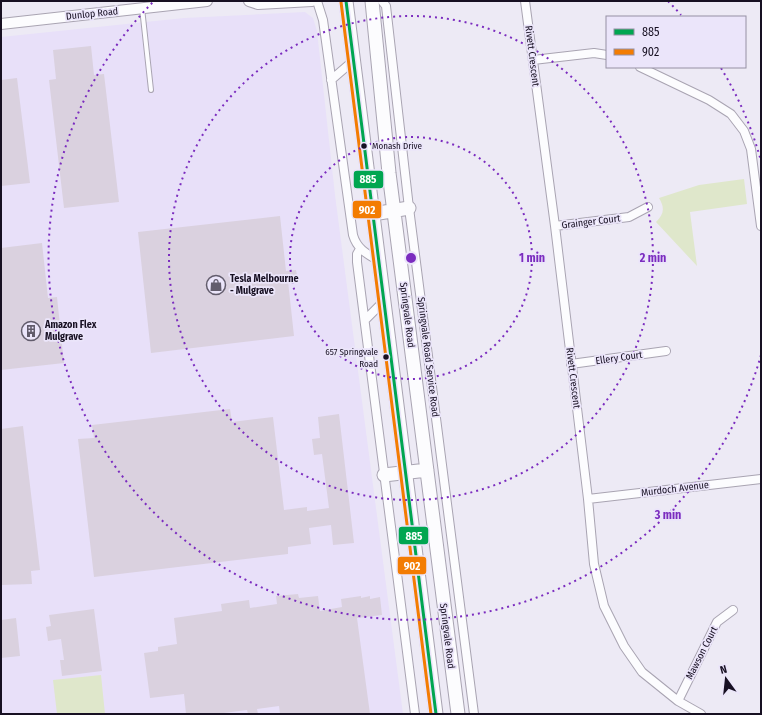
<svg xmlns="http://www.w3.org/2000/svg" width="762" height="715" font-family="'Fira Sans Condensed',sans-serif">
<rect width="100%" height="100%" fill="#edeaf5"/>
<!-- built -->
<path fill="#e8e0f9" d="M 305,12 L 313,18 L 317,31 L 335,195 L 403,714 L 1,714 L 1,37 L 184,18 Z"/>
<!-- green -->
<path fill="#dfe7cb" d="M 744,179 L 747,204 L 690,212 L 697,266 L 656,222 C 664,214 665,208 659,198 L 699,185 Z
M 101,675 L 105,714 L 57,714 L 53,680 Z"/>
<!-- building -->
<path fill="#dad1df" d="M 91,46 L 94,75 L 104,74 L 119,202 L 64,208 L 49,80 L 56,79 L 53,50 Z
M 17,78 L 30,183 L 1,186 L 1,80 Z
M 280,216 L 286,271 L 296,270 L 298,280 L 288,281 L 294,336 L 151,353 L 138,232 Z
M 42,243 L 48,298 L 57,297 L 64,363 L 1,370 L 1,248 Z
M 230,409 L 232,422 L 273,417 L 284,510 L 307,507 L 307,511 L 329,508 L 322,454 L 314,455 L 312,439 L 320,438 L 318,417 L 339,414 L 354,543 L 333,545 L 331,525 L 309,528 L 311,544 L 288,547 L 288,554 L 94,577 L 78,439 L 94,438 L 92,425 Z
M 23,426 L 40,570 L 31,571 L 32,584 L 1,585 L 1,429 Z
M 298,594 L 299,598 L 318,596 L 320,611 L 342,607 L 341,599 L 361,596 L 361,598 L 370,596 L 370,599 L 380,597 L 382,615 L 357,618 L 370,714 L 280,714 L 279,706 L 257,709 L 258,714 L 248,714 L 247,710 L 216,714 L 186,714 L 184,694 L 150,698 L 144,653 L 158,651 L 158,647 L 177,644 L 174,618 L 222,611 L 221,604 L 249,600 L 250,608 L 277,604 L 276,596 Z
M 94,609 L 102,671 L 62,676 L 60,660 L 64,660 L 61,639 L 48,641 L 46,627 L 51,626 L 49,615 Z
M 16,618 L 20,656 L 1,658 L 1,620 Z"/>
<g fill="none" stroke-linecap="round" stroke-linejoin="round">
<!-- service casing -->
<g stroke="#a9a4b2" stroke-width="6">
<path id="service" d="M 142,8 L 151,90"/>
</g>
<!-- minor casing -->
<g stroke="#a9a4b2" stroke-width="10">
<path id="minor" d="M 317,1 L 323,20 L 353,235 C 357,249 367,254 379,261
M 382,1 L 386,6 L 409,208 L 474,714
M 525,1 L 555,226 L 588,499 L 594,564 L 604,606 L 624,646 L 642,672 L 678,701 L 701,714
M 533,60 L 594,53 L 607,55
M 640,67 L 709,100 L 731,114 L 744,131 L 751,149 L 761,226
M 331,80 L 353,61
M 555,226 L 629,217 L 648,207
M 360,249 L 357,254 L 357,262 L 415,714
M 365,320 L 384,301
M 571,364 L 666,351
M 588,499 L 761,479
M 678,701 L 717,622 L 733,610"/>
</g>
<!-- tertiary casing -->
<g stroke="#a9a4b2" stroke-width="12">
<path id="tertiary" d="M 249,1 L 258,4 L 312,1
M 1,24 L 207,1"/>
</g>
<!-- trunk casing -->
<g stroke="#a9a4b2" stroke-width="15">
<path id="trunk" d="M 346,1 L 436,714
M 372,1 L 389,173 L 458,714
M 373,214 L 409,208
M 384,475 L 427,470"/>
</g>
<!-- service -->
<use href="#service" stroke="#fcfcfe" stroke-width="4"/>
<!-- minor -->
<use href="#minor" stroke="#fcfcfe" stroke-width="8"/>
<!-- tertiary -->
<use href="#tertiary" stroke="#fcfcfe" stroke-width="10"/>
<!-- trunk -->
<use href="#trunk" stroke="#fcfcfe" stroke-width="13"/>
<!-- bus-1 casing -->
<g stroke="#ebe5fa" stroke-width="6">
<path id="bus-1" d="M 346,1 L 436,714"/>
</g>
<!-- bus-2 casing -->
<g stroke="#ebe5fa" stroke-width="6">
<path id="bus-2" d="M 341,2 L 431,714"/>
</g>
<!-- bus-1 -->
<use href="#bus-1" stroke="#00a651" stroke-width="3"/>
<!-- bus-2 -->
<use href="#bus-2" stroke="#f37c02" stroke-width="3"/>
</g>
<!-- distance rings -->
<g fill="none" stroke="#7b2cbf" stroke-width="2" stroke-dasharray="2 4">
<circle cx="411" cy="258" r="121"/>
<circle cx="411" cy="258" r="242"/>
<path d="M761 355A363 363 0 1 1 154 1M668 1A363 363 0 0 1 681 15M721 68A363 363 0 0 1 761 161"/>
</g>
<!-- icons -->
<defs>
<g id="shop-ring" transform="scale(1)"><circle r="9.5" fill="#ebe5fa" stroke="#625c6c" stroke-width="1.5"/><path d="M-5-2.5h2.3a2.7 3.5 0 0 1 5.4 0H5L5.5 6h-11ZM-1.5-2.5h3a1.5 2.3 0 0 0-3 0Z" fill="#625c6c"/></g>
<g id="building-ring" transform="scale(1)"><circle r="9.5" fill="#ebe5fa" stroke="#625c6c" stroke-width="1.5"/><path d="M-4-6H4V6H1V3H-1V6H-4ZM-2.5-4.3h1.7v1.8h-1.7ZM.8-4.3h1.7v1.8H.8ZM-2.5-1h1.7V.8h-1.7ZM.8-1h1.7V.8H.8Z" fill="#625c6c"/></g>
</defs>
<g fill-rule="evenodd">
<use href="#shop-ring" x="216" y="285"/>
<use href="#building-ring" x="31" y="331"/>
</g>
<!-- markers -->
<g fill="#171022" stroke="#ebe5fa" stroke-width="1.5">
<circle cx="364" cy="146" r="3.5"/>
<circle cx="386" cy="357" r="3.5"/>
</g>
<g text-anchor="middle" dominant-baseline="central" stroke-width="3.5" stroke-linejoin="round" paint-order="stroke">
<!-- bus labels -->
<g font-size="9" fill="#171022" stroke="#ebe5fa" text-anchor="start">
<text x="372" y="146">Monash Drive</text>
<text x="378" y="352" text-anchor="end">657 Springvale<tspan x="378" dy="12">Road</tspan></text>
</g>
<!-- street labels -->
<g font-size="10" fill="#171022" stroke="#ebe5fa">
<text transform="translate(92 14) rotate(-6)">Dunlop Road</text>
<text transform="translate(532 56) rotate(83)">Rivett Crescent</text>
<text transform="translate(591 222) rotate(-7)">Grainger Court</text>
<text transform="translate(407 315) rotate(83)">Springvale Road</text>
<text transform="translate(428 357) rotate(83)">Springvale Road Service Road</text>
<text transform="translate(619 358) rotate(-8)">Ellery Court</text>
<text transform="translate(573 378) rotate(83)">Rivett Crescent</text>
<text transform="translate(675 489) rotate(-7)">Murdoch Avenue</text>
<text transform="translate(447 636) rotate(83)">Springvale Road</text>
<text transform="translate(702 653) rotate(-63)">Mawson Court</text>
</g>
<!-- poi labels -->
<g font-size="10" font-weight="bold" fill="#171022" stroke="#ebe5fa" text-anchor="start">
<text x="230" y="279">Tesla Melbourne<tspan x="230" dy="12">- Mulgrave</tspan></text>
<text x="45" y="325">Amazon Flex<tspan x="45" dy="12">Mulgrave</tspan></text>
</g>
</g>
<circle cx="411" cy="258" r="6" fill="#7b2cbf" stroke="#ebe5fa" stroke-width="2"/>
<g font-size="12" text-anchor="middle" font-weight="bold" fill="#7b2cbf" stroke="#ebe5fa" stroke-width="3.5" stroke-linejoin="round" paint-order="stroke">
<text x="532" y="262">1 min</text>
<text x="653" y="262">2 min</text>
<text x="668" y="519">3 min</text>
</g>
<g stroke="#ebe5fa" stroke-width="1.5">
<rect x="353" y="170" width="31" height="19" rx="4" fill="#00a651"/>
<rect x="352" y="200" width="30" height="19" rx="4" fill="#f37c02"/>
<rect x="398" y="526" width="31" height="19" rx="4" fill="#00a651"/>
<rect x="397" y="556" width="30" height="19" rx="4" fill="#f37c02"/>
</g>
<g font-size="11" text-anchor="middle" font-weight="bold" fill="#fff">
<text x="368" y="183">885</text>
<text x="367" y="214">902</text>
<text x="414" y="540">885</text>
<text x="412" y="570">902</text>
</g>
<!-- border -->
<rect width="762" height="715" fill="none" stroke="#171022" stroke-width="4"/>
<!-- legend -->
<rect x="606" y="16" width="140" height="52" fill="#ebe5fa" stroke="#9690a4"/>
<rect x="614" y="29" width="20" height="6" fill="#00a651" stroke="#9690a4"/>
<text x="642" y="36" font-size="12" fill="#171022">885</text>
<rect x="614" y="49" width="20" height="6" fill="#f37c02" stroke="#9690a4"/>
<text x="642" y="56" font-size="12" fill="#171022">902</text>
<!-- north arrow -->
<g transform="translate(726 679) rotate(345)" stroke="#ebe5fa" stroke-width="3" paint-order="stroke">
<path d="M0-3L7 15L0 10L-7 15Z" fill="#171022"/>
<text y="-6" font-size="11" font-weight="bold" text-anchor="middle" fill="#171022">N</text>
</g>
</svg>
